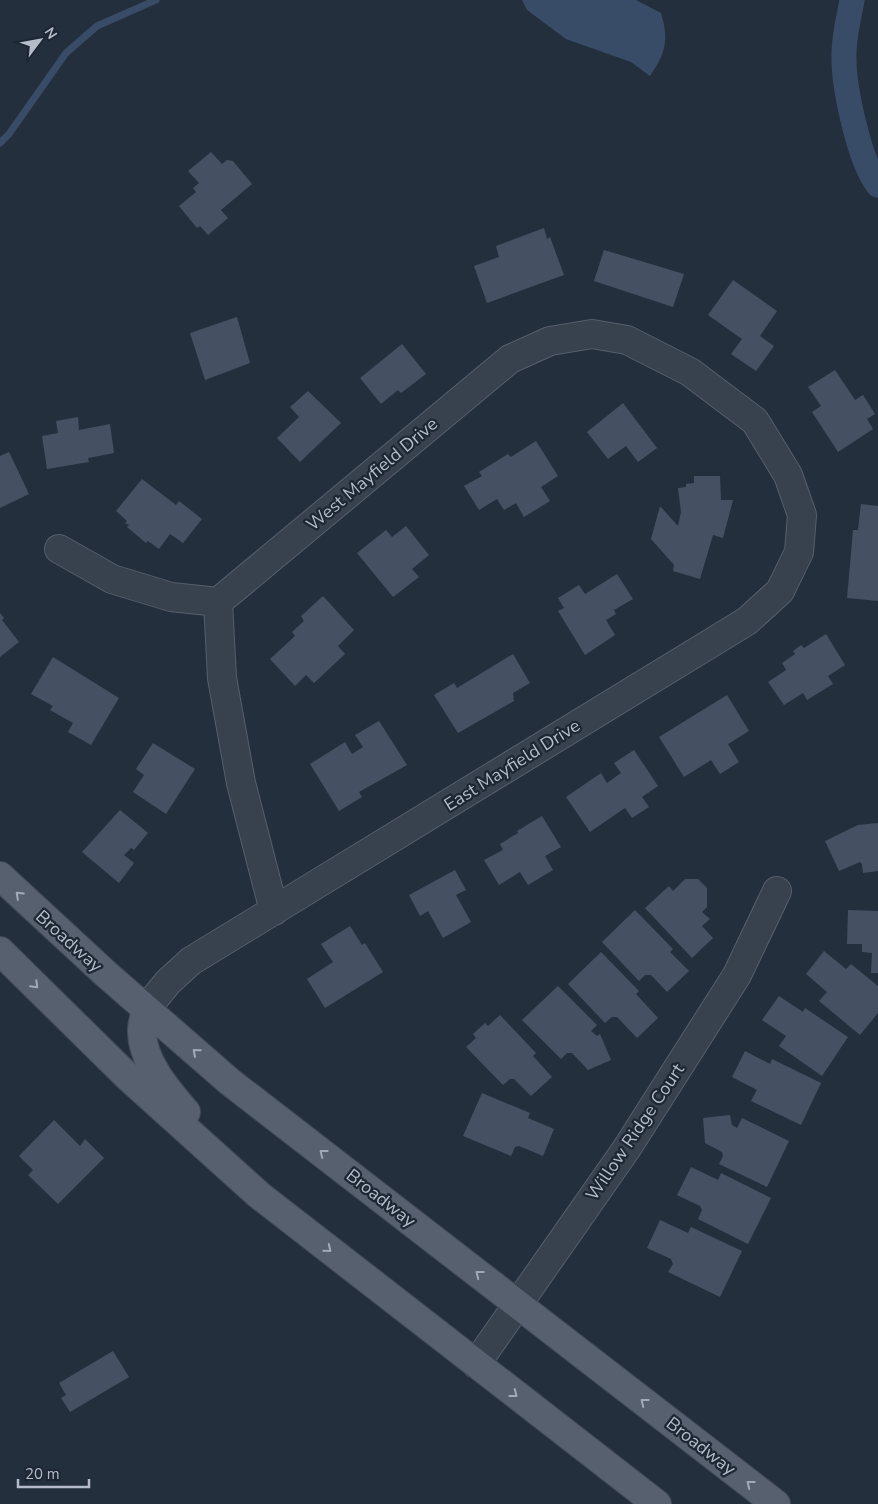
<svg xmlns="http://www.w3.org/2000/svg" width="878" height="1504" font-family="'Nunito Sans',sans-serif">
<rect width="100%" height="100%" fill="#242f3e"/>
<!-- water -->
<path fill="#394c67" d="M 522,0 L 636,0 L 661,13 C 669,40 666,53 650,76 L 631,62 L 566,39 L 527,10 Z"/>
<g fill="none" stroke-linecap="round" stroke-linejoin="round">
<!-- stream -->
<path stroke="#394c67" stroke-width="7" d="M 0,143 L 9,134 L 66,53 L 97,26 L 156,0"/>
<!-- canal -->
<path stroke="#394c67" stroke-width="25" d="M 852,0 C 849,17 844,36 844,54 C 843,85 859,161 878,185"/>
</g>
<!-- building -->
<path fill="#455162" d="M 211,152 L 222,164 L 227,160 L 233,161 L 252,184 L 221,210 L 228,218 L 208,235 L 200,226 L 197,228 L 179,206 L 196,192 L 193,188 L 199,183 L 188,171 Z
M 544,228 L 547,239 L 550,237 L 564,275 L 487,303 L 474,266 L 499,257 L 496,246 Z
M 604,250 L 684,274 L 673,307 L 594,281 Z
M 733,280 L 777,311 L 760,336 L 774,346 L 756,371 L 731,354 L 742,339 L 708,315 Z
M 237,317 L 250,363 L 205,380 L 190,333 Z
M 402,344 L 426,374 L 401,393 L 398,390 L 381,404 L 360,378 Z
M 835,370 L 855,400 L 863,395 L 875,414 L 867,419 L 873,429 L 838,452 L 812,412 L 821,406 L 808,387 Z
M 308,391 L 341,423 L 300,462 L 277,438 L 299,417 L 290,407 Z
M 623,403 L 657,448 L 638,462 L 626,446 L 608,459 L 587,432 Z
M 78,417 L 79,430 L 110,424 L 114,453 L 88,458 L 89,462 L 47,469 L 42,436 L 58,433 L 56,421 Z
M 536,441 L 558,476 L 541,487 L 550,501 L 524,517 L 516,503 L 504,510 L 497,499 L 479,510 L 464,486 L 482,476 L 479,472 L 508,454 L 511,457 Z
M 9,452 L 29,494 L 0,508 L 0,456 Z
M 694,476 L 720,476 L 721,500 L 733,500 L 723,538 L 713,535 L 700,579 L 673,571 L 674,565 L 651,539 L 660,506 L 678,526 L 681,512 L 678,488 L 686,487 L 686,484 L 694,483 Z
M 142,479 L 176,505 L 179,501 L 202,519 L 183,543 L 170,534 L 159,549 L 148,541 L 146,543 L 127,527 L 129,525 L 125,523 L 127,521 L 116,511 Z
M 861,504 L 878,506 L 878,601 L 847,598 L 853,530 L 858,530 Z
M 406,526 L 429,555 L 412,569 L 419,577 L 393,597 L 357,553 L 386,530 L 392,537 Z
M 617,574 L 633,599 L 614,610 L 616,614 L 606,620 L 615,635 L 585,655 L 558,611 L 564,608 L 558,598 L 579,585 L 585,594 Z
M 323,596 L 354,630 L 338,646 L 345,654 L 314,683 L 306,675 L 295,686 L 270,659 L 295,636 L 292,632 L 304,621 L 301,616 Z
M 0,613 L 4,618 L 2,620 L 19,642 L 0,657 Z
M 826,634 L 845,665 L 828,676 L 833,684 L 807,700 L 803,693 L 784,705 L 768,682 L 786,670 L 782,663 L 795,654 L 793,651 L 801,645 L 804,648 Z
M 513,654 L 530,683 L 513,693 L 514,701 L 458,733 L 434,695 L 454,683 L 457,688 Z
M 53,657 L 119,698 L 91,745 L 68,732 L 73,723 L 50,710 L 53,706 L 31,694 Z
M 727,695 L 749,731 L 728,744 L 739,762 L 720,774 L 711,760 L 684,777 L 659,737 Z
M 379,721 L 407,765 L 359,792 L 362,797 L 339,811 L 310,764 L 345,742 L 352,754 L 363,747 L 355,735 Z
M 153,743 L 195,769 L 166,814 L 133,792 L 144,775 L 136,769 Z
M 634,750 L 658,786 L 642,797 L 649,807 L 632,818 L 625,808 L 590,832 L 566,797 L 601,773 L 607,783 L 621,773 L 614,763 Z
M 120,810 L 148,833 L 134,850 L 131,848 L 124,855 L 134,863 L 119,883 L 82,852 Z
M 542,816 L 561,847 L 545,856 L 553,870 L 528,885 L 520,872 L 499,885 L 484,860 L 503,850 L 500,844 L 518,833 L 517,831 Z
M 878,823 L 878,871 L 863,873 L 862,864 L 860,862 L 839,871 L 825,841 L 858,825 Z
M 455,870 L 466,890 L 456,895 L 471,922 L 443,938 L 428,911 L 420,916 L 409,895 Z
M 685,879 L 698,879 L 707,888 L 707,907 L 702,912 L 710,919 L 702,926 L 713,938 L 692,958 L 645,908 L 669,886 L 673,891 Z
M 635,910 L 673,949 L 670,952 L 689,971 L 667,992 L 651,975 L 645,975 L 639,981 L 602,942 Z
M 848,910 L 878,911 L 878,973 L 871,973 L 872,953 L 862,952 L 862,944 L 847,944 Z
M 350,926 L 362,945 L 365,943 L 383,972 L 325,1008 L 307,979 L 333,962 L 321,944 Z
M 824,951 L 846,969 L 851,964 L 878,986 L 878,1013 L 860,1035 L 819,1001 L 827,992 L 806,974 Z
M 601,952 L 639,991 L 636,994 L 658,1018 L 637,1038 L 617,1017 L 612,1017 L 605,1023 L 568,984 Z
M 558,986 L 597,1025 L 591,1031 L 597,1036 L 600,1034 L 611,1060 L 588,1070 L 572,1053 L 567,1053 L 561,1059 L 522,1020 Z
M 779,996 L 803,1012 L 805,1008 L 848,1037 L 822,1076 L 779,1046 L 786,1036 L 762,1020 Z
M 500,1015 L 536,1053 L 533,1056 L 552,1077 L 531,1096 L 514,1079 L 510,1079 L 503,1085 L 466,1047 L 476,1038 L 473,1034 L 485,1023 L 488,1026 Z
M 745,1051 L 770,1064 L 772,1059 L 821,1083 L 801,1125 L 751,1101 L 757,1090 L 732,1077 Z
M 482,1093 L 530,1113 L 528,1118 L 554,1129 L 543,1156 L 519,1146 L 515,1147 L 511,1156 L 463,1136 Z
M 730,1115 L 732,1125 L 737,1128 L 742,1118 L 789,1141 L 767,1187 L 719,1164 L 723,1156 L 722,1152 L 705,1143 L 703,1118 Z
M 54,1120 L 80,1146 L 85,1139 L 104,1158 L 58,1204 L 28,1175 L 33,1170 L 19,1156 Z
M 691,1167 L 718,1180 L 721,1173 L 771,1198 L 748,1244 L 698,1219 L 702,1210 L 700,1206 L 677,1195 Z
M 660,1220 L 688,1233 L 691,1227 L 742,1251 L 720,1297 L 668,1272 L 673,1264 L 671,1259 L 647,1248 Z
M 113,1351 L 129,1377 L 70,1412 L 61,1398 L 66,1395 L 59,1383 Z"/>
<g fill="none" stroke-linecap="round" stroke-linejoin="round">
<!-- minor casing -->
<g stroke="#565f6c" stroke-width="30">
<path id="minor" d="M 59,549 L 112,579 L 171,597 L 218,602
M 218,602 L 222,678 L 241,783 L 274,911
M 146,1009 L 168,982 L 191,961 L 747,621 L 780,591 L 799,552 L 802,515 L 788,475 L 755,421 L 690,372 L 627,340 L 592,334 L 550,341 L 510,359 L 218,602
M 476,1364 L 627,1148 L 737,975 L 777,891"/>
</g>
<!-- major casing -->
<g stroke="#414a57" stroke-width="30">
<path id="major" d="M 0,876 L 106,974 L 230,1082 L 776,1504
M 0,951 L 127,1076 L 259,1195 L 657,1504
M 146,1009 C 145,1016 142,1023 142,1029 C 141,1060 167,1090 186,1112"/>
</g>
<!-- minor -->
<use href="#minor" stroke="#38414e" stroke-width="28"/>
<!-- major -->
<use href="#major" stroke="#56606e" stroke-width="28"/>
</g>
<!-- one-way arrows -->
<defs><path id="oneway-chevron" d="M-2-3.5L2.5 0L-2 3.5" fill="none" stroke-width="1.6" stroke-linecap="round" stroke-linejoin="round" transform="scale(1.25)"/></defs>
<g stroke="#a1aab7">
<use href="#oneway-chevron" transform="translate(19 895) rotate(-137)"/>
<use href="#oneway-chevron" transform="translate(35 985) rotate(45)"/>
<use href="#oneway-chevron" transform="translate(196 1052) rotate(-139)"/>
<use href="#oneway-chevron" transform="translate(323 1153) rotate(-142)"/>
<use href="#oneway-chevron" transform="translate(328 1249) rotate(39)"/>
<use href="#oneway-chevron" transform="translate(479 1274) rotate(-142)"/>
<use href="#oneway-chevron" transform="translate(514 1394) rotate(38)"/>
<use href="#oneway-chevron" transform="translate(644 1402) rotate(-142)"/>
<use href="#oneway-chevron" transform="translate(750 1484) rotate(-142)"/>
</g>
<g text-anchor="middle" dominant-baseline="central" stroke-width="4.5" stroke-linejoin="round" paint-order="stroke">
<!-- street labels -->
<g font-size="18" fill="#b4bcc9" stroke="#1d2633">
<text transform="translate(372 474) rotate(-40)">West Mayfield Drive</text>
<text transform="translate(512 765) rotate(-32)">East Mayfield Drive</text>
<text transform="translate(69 941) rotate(42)">Broadway</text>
<text transform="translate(635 1132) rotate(-56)">Willow Ridge Court</text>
<text transform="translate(381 1198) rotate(38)">Broadway</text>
<text transform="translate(701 1446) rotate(38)">Broadway</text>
</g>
</g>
<!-- north arrow -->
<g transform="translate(40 40) rotate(58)" stroke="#1d2633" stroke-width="4" paint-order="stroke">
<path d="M0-4L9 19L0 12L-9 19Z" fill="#b4bcc9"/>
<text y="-8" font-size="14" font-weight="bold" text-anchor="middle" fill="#b4bcc9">N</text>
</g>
<!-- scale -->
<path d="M18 1479v8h71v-8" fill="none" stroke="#b4bcc9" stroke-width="2.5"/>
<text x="25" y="1479" font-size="15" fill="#b4bcc9" stroke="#1d2633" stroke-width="4" paint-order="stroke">20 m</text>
</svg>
